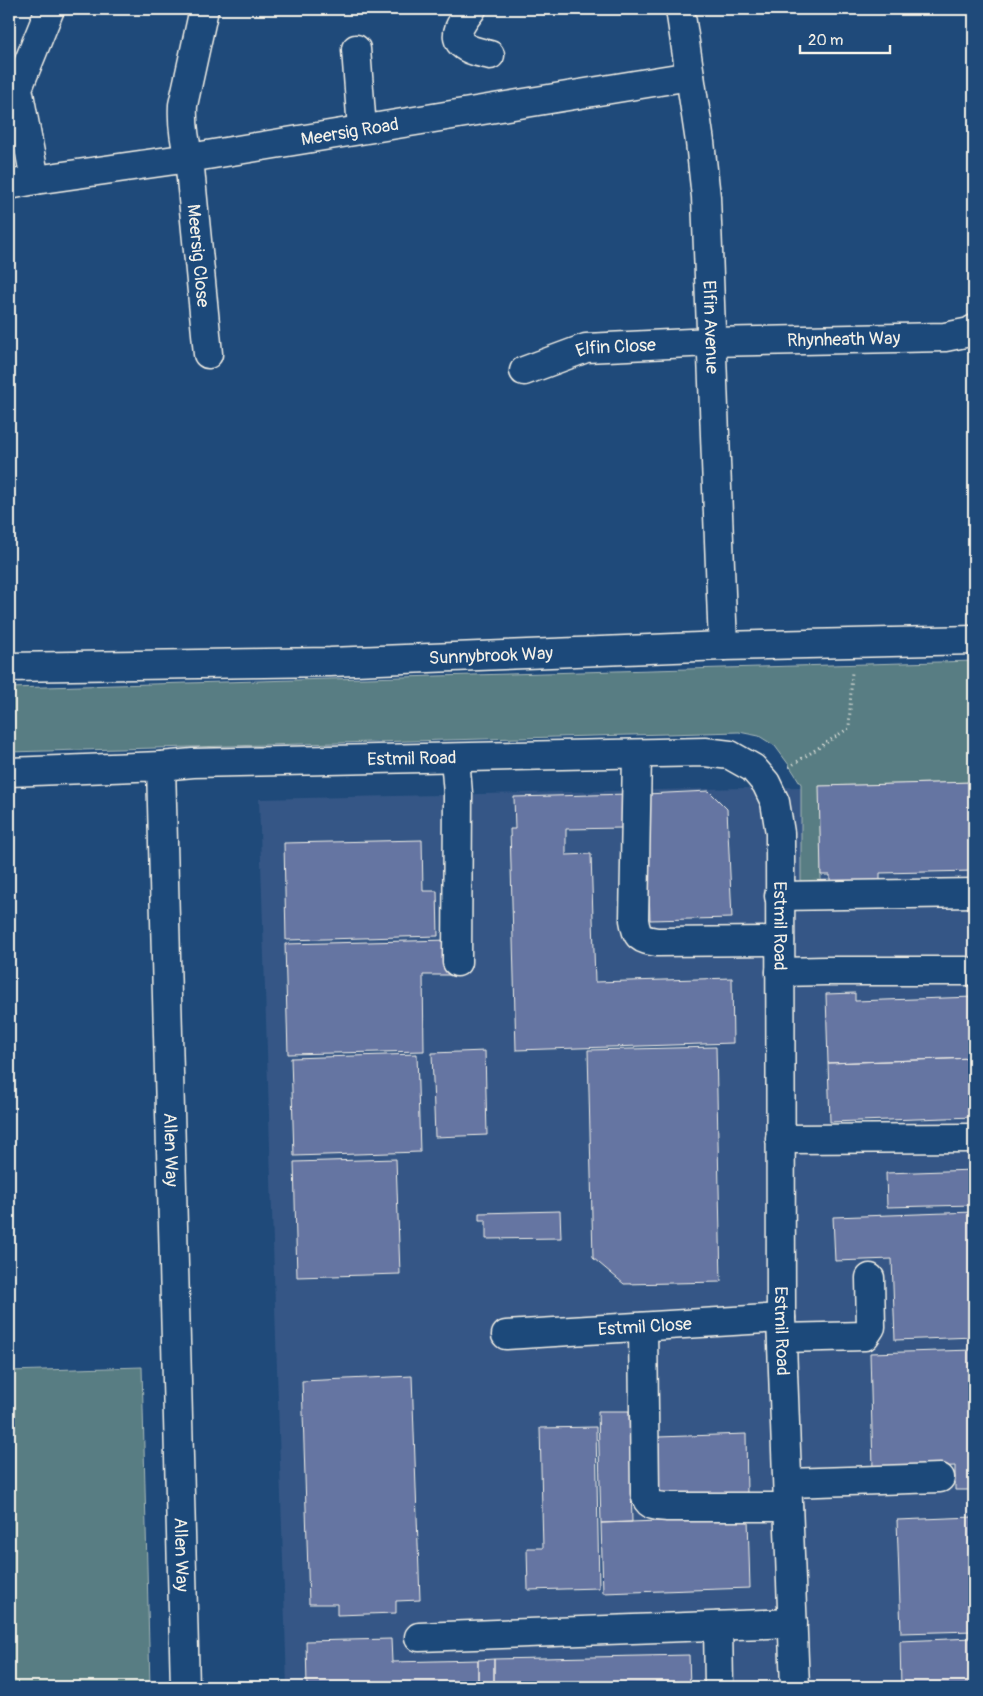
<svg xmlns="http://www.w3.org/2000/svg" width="983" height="1696" font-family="Pangolin,sans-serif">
<rect width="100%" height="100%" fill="#1f4a7a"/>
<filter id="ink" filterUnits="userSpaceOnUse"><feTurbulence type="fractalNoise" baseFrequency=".02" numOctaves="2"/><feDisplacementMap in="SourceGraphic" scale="10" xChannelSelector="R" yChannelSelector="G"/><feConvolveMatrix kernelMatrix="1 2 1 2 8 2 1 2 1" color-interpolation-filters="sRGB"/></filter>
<g filter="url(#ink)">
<!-- built -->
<path fill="#345786" d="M 974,783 L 974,1687 L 287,1687 L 259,799 Z"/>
<!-- green -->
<path fill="#597d83" stroke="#a6b7b6" d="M 974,661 L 974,782 L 820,786 L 821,881 L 801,882 L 801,784 L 789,765 L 775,746 L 759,736 L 739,732 L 9,752 L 9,688 Z
M 142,1367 L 150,1687 L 9,1687 L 9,1371 Z"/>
<!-- building -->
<path fill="#6574a2" stroke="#f4f1e8" d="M 974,782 L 974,871 L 880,873 L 880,884 L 830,885 L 830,875 L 821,875 L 819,786 Z
M 709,791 L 727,809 L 732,918 L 650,920 L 646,794 Z
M 629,794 L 622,828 L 566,829 L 566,855 L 591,854 L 595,982 L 732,978 L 733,1043 L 516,1050 L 510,829 L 515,829 L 514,797 Z
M 422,840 L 423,891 L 437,891 L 438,936 L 286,940 L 284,843 Z
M 450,940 L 451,975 L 423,975 L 424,1051 L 288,1054 L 285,944 Z
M 855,993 L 855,1001 L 974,997 L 974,1058 L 828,1063 L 826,994 Z
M 716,1047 L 721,1282 L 624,1284 L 593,1258 L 588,1050 Z
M 485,1051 L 487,1135 L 435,1137 L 432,1053 Z
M 417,1054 L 420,1152 L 294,1156 L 291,1058 Z
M 974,1058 L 974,1117 L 830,1122 L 828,1063 Z
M 396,1159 L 400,1274 L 297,1277 L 294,1162 Z
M 974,1170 L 974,1205 L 887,1207 L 886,1173 Z
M 560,1211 L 561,1238 L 486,1239 L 486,1220 L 479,1220 L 479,1213 Z
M 974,1212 L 974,1337 L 895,1340 L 892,1259 L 835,1261 L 833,1217 Z
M 974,1350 L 974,1490 L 955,1490 L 955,1466 L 873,1469 L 870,1353 Z
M 412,1376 L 420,1600 L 396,1601 L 396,1613 L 337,1615 L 337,1604 L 309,1604 L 302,1381 Z
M 598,1411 L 629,1411 L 632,1522 L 601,1523 Z
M 596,1427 L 599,1588 L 528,1590 L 527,1548 L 543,1548 L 540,1428 Z
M 746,1434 L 747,1494 L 659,1496 L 658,1437 Z
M 974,1517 L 974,1631 L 901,1633 L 897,1520 Z
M 748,1518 L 750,1588 L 603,1593 L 601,1523 Z
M 974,1638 L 974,1687 L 901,1687 L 900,1641 Z
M 391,1639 L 392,1662 L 478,1660 L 478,1687 L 307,1687 L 306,1641 Z
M 689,1655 L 690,1687 L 494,1687 L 494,1659 Z
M 494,1659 L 494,1687 L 478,1687 L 478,1660 Z"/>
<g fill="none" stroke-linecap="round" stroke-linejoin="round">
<!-- minor casing -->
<g stroke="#f4f1e8" stroke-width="31">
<g id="minor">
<path id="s1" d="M 204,9 L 183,105 C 182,124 184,139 189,158 L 208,354"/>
<path d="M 472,9 C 465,18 449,36 464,46 C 470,51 482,53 490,55"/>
<path id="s2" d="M 680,9 L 700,142 L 706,197 L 723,646"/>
<path d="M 356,49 L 362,129"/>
<path d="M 35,180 L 18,88 L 50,9"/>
<path id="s3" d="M 9,185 L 35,180 L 189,158 L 690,76"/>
<path id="s4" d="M 524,371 L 586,348 L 711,342 L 945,337 L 970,332 L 974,329"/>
<path id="s5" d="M 9,667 L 330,662 L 723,646 L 974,640"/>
<path d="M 637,754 L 634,920 C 637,938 640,939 657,942 L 780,941"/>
<path d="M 455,758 L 458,794 L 457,962"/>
<path id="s6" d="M 161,766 L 193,763 L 705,752 L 730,755 L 753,768 L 766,783 L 775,802 L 780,833 L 781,1318 L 795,1687"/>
<path id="s7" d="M 9,772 L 161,766 L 185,1687"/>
<path d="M 779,896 L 974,893"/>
<path d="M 780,972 L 825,971 L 966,971"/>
<path d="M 780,1139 L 974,1138"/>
<path d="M 643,1327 L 645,1493 C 647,1506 655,1506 667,1507 L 788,1507"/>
<path id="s8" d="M 506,1335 L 781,1318"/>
<path d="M 782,1338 L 865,1336 L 871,1327 L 870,1278"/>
<path d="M 788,1483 L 940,1478"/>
<path d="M 718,1626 L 719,1687"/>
<path d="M 419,1637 L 793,1623"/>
</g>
</g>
<!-- path -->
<path stroke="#f4f1e8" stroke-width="3" stroke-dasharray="1 4" stroke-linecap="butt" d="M 789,767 L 849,728 L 852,671"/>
<!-- minor -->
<use href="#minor" stroke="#1f4a7a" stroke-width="28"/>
</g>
</g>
<g text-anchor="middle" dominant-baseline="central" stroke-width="5" stroke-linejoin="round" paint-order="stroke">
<!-- street labels -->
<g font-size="18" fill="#f4f1e8" stroke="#1f4a7a">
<text stroke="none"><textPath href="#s3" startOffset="345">Meersig Road</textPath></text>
<text stroke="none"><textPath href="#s1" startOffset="250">Meersig Close</textPath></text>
<text stroke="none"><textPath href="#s2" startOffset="320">Elfin Avenue</textPath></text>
<text stroke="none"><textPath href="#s4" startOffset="324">Rhynheath Way</textPath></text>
<text stroke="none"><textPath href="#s4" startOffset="96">Elfin Close</textPath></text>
<text stroke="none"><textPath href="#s5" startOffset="482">Sunnybrook Way</textPath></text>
<text stroke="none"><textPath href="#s6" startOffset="251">Estmil Road</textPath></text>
<text stroke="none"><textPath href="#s6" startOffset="761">Estmil Road</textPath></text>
<text stroke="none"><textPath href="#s7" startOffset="536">Allen Way</textPath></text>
<text stroke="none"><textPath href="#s8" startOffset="139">Estmil Close</textPath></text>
<text stroke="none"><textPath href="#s6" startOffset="1166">Estmil Road</textPath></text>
<text stroke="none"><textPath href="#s7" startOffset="941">Allen Way</textPath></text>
</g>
</g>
<!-- margin -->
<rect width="983" height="1696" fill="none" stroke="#1f4a7a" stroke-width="30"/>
<rect x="15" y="15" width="953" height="1666" fill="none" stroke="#f4f1e8" stroke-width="2" filter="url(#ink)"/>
<!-- scale -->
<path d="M800 45v8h90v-8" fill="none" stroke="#f4f1e8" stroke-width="2.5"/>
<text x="808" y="45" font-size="15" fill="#f4f1e8" stroke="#1f4a7a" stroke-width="4" paint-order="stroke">20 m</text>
</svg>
